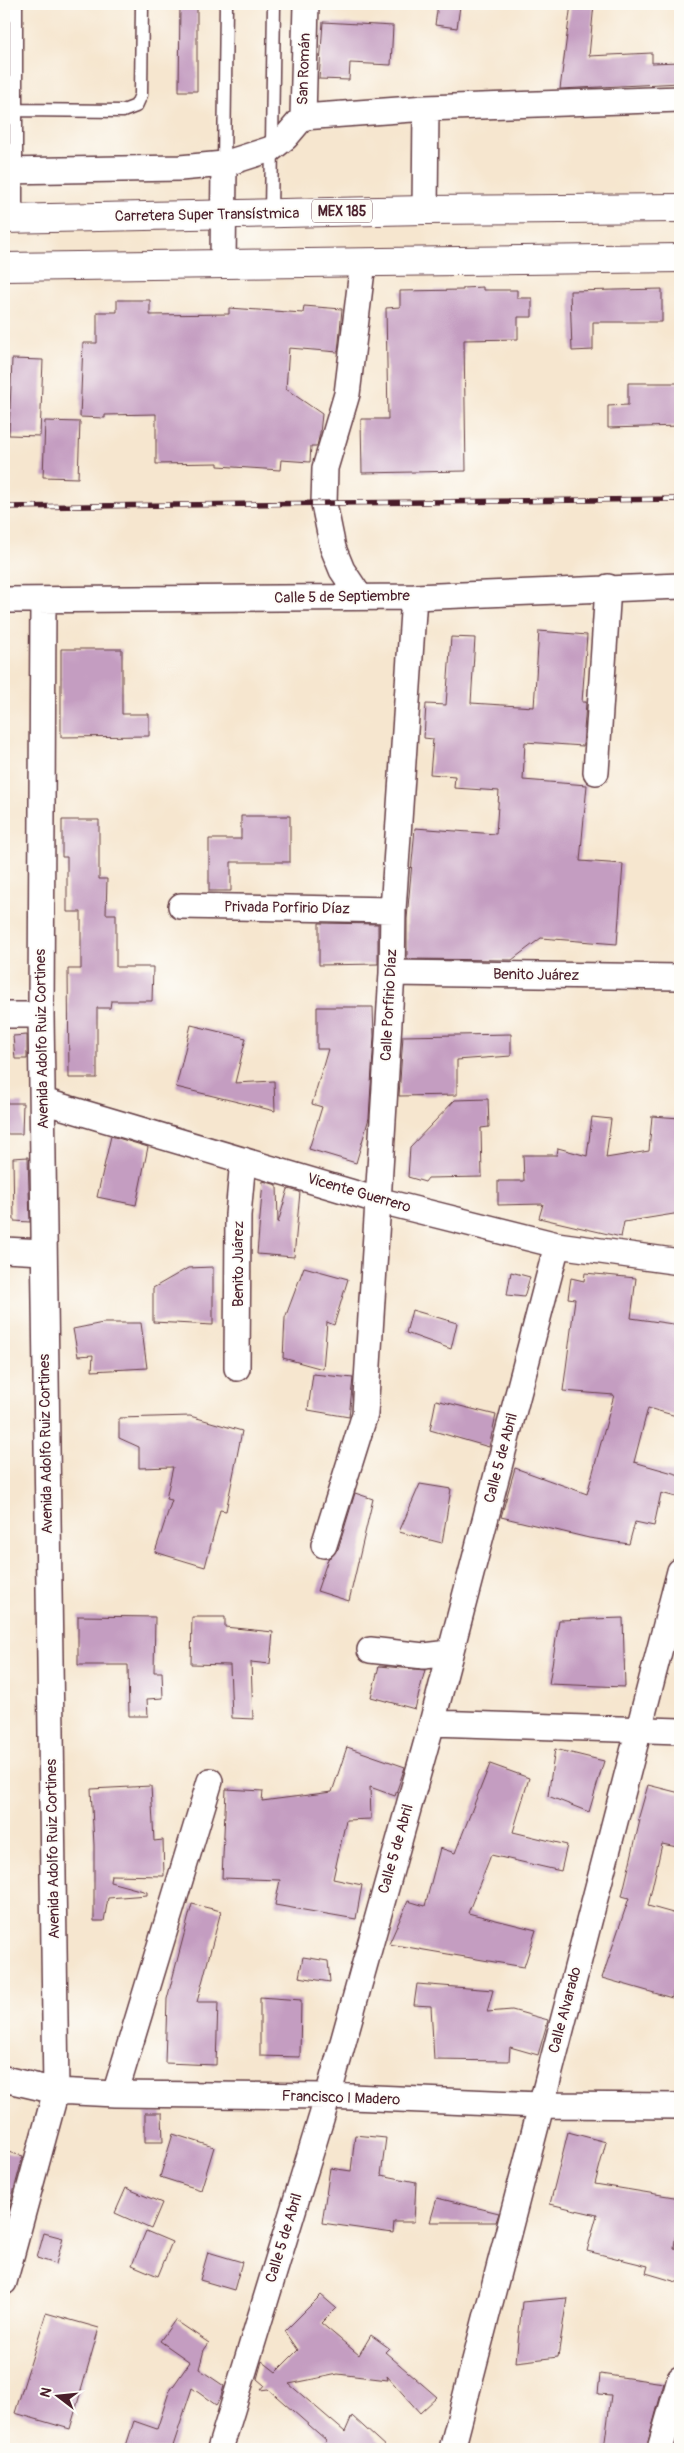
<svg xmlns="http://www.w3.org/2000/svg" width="684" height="2453" font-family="Pangolin,sans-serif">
<rect width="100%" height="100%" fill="#fdfcf7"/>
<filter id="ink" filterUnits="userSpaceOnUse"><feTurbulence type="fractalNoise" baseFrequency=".02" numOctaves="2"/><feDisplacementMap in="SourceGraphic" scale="10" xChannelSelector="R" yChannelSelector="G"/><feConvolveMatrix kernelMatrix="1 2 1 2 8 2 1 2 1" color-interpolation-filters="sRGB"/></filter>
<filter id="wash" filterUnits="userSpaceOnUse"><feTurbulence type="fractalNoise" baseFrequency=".0096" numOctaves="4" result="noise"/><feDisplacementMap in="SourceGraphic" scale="20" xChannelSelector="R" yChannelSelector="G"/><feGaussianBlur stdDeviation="1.12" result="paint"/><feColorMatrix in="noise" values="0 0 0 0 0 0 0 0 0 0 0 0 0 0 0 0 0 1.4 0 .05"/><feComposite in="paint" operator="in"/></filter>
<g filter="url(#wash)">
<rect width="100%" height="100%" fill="#f6e6cf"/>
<g id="blocks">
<!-- building -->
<path fill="#c49dc1" d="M 180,4 L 197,4 L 197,91 L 179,91 Z
M 438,4 L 460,6 L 457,28 L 435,25 Z
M 571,4 L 594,4 L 589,56 L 652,53 L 652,63 L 680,62 L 680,83 L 560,89 Z
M 323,22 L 393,26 L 391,65 L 350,63 L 349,80 L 319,79 Z
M 483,287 L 483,290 L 517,290 L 517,298 L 532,298 L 532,317 L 518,317 L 518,339 L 464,340 L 466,471 L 362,473 L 361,419 L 388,419 L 386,308 L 400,307 L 400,291 L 463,290 L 463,288 Z
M 662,289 L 662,322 L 593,322 L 593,350 L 572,351 L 570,291 Z
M 117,300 L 150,300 L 150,315 L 229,314 L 229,308 L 303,313 L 304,306 L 342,309 L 338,352 L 289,348 L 286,389 L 322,414 L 320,433 L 317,446 L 311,446 L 310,462 L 281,460 L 280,470 L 218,466 L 218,463 L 156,464 L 156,414 L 105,415 L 105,418 L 80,417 L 83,343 L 97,343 L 97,312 L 117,312 Z
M 12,359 L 43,360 L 40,436 L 9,435 Z
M 628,383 L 680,383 L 680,426 L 608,428 L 608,406 L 628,405 Z
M 45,421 L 80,422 L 78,478 L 43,477 Z
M 539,631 L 587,635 L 582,702 L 586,702 L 583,746 L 525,742 L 523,780 L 587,785 L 580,861 L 623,864 L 617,944 L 541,938 L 512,960 L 407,959 L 407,919 L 415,828 L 496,834 L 499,791 L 454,788 L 455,776 L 430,774 L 433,739 L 424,738 L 426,704 L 446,705 L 451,637 L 475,638 L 471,703 L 534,707 Z
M 61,649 L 122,649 L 122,714 L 149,714 L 149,736 L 61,737 Z
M 241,816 L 290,816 L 290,862 L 231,862 L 231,891 L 209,891 L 209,839 L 241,839 Z
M 62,820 L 99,820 L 99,879 L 107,879 L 106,914 L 116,914 L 116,967 L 153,967 L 152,1001 L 111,1001 L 110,1008 L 97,1008 L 97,1078 L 69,1078 L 68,969 L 81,969 L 81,912 L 67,912 L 67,857 L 62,857 Z
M 319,923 L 378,924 L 378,964 L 319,965 Z
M 317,1007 L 373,1007 L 374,1036 L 369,1118 L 356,1163 L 309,1149 L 322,1107 L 312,1104 L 328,1049 L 317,1049 Z
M 191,1025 L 246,1038 L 235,1083 L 274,1081 L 275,1111 L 176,1087 Z
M 511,1034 L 511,1056 L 457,1060 L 457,1095 L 399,1096 L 403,1036 Z
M 27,1035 L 27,1059 L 15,1059 L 13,1036 Z
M 488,1099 L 489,1127 L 481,1128 L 482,1177 L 428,1178 L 425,1182 L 408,1177 L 410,1147 L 455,1100 Z
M 4,1103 L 23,1103 L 22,1134 L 4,1134 Z
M 652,1116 L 680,1118 L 680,1213 L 624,1222 L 621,1237 L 539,1218 L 543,1204 L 498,1205 L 498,1181 L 524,1181 L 523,1155 L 557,1155 L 558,1148 L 587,1156 L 592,1117 L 611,1119 L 606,1158 L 649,1151 Z
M 111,1136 L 148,1147 L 136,1205 L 97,1197 Z
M 28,1157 L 30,1222 L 14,1221 L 13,1158 Z
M 263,1181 L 277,1185 L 278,1223 L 288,1189 L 300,1192 L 294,1257 L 257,1254 Z
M 213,1267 L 213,1325 L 153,1322 L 153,1288 L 188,1268 Z
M 304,1267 L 348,1279 L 334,1325 L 327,1322 L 323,1369 L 283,1358 L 285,1318 Z
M 511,1272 L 530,1277 L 524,1297 L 507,1295 Z
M 585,1273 L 636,1278 L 631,1318 L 680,1325 L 680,1417 L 648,1408 L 634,1462 L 680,1475 L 680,1498 L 661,1493 L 654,1526 L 635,1522 L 629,1544 L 589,1538 L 501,1517 L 515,1468 L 587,1494 L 614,1395 L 563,1391 L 575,1299 L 568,1298 L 571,1278 L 584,1281 Z
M 412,1310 L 457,1323 L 451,1349 L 406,1333 Z
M 103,1323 L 141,1323 L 147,1368 L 92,1371 L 93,1355 L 78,1356 L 73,1329 Z
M 313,1374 L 353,1378 L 349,1417 L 308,1410 Z
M 436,1400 L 496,1415 L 489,1447 L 430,1430 Z
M 190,1416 L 242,1431 L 226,1511 L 220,1510 L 205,1567 L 155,1552 L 172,1500 L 166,1499 L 173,1467 L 139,1468 L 139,1447 L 119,1438 L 119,1418 Z
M 420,1484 L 451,1489 L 442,1543 L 399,1532 Z
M 355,1493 L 373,1499 L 349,1601 L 317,1591 L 328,1559 L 338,1549 Z
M 78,1616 L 155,1617 L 154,1672 L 162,1672 L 163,1698 L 147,1699 L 148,1716 L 129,1716 L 128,1665 L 78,1665 Z
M 192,1617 L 225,1617 L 225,1627 L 273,1632 L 270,1664 L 251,1662 L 253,1719 L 232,1718 L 230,1665 L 191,1664 Z
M 623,1618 L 625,1687 L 549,1684 L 559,1620 Z
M 379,1666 L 425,1670 L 415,1709 L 371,1697 Z
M 347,1747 L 405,1767 L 395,1796 L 370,1787 L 371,1819 L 346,1820 L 333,1879 L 362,1885 L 356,1919 L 275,1905 L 280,1880 L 222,1878 L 226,1789 L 263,1791 L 262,1801 L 332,1792 Z
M 555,1749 L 604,1761 L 589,1812 L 548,1796 Z
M 490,1764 L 529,1778 L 513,1832 L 567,1845 L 561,1871 L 491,1855 L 468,1913 L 536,1930 L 524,1967 L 389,1944 L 408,1901 L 425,1906 L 440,1848 L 455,1853 Z
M 648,1785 L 680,1793 L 680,1835 L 677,1847 L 662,1844 L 648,1906 L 680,1915 L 680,1959 L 672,1998 L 602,1978 L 629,1898 L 622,1896 L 640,1820 L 638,1820 Z
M 151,1786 L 154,1841 L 163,1840 L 164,1876 L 111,1875 L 110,1882 L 147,1892 L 147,1895 L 108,1898 L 104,1921 L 94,1921 L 94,1845 L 91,1789 Z
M 192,1904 L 221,1911 L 197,2002 L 218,2002 L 216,2065 L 165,2063 L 167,1999 Z
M 303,1957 L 328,1961 L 330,1982 L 299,1977 Z
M 417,1984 L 493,1990 L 487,2012 L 512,2010 L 548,2020 L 538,2055 L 510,2047 L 509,2061 L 434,2060 L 431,2006 L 414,2005 Z
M 260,1997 L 301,2000 L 300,2057 L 260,2056 Z
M 145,2113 L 162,2113 L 163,2142 L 145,2142 Z
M 568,2132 L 606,2142 L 595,2184 L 680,2198 L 674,2248 L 680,2249 L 680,2283 L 646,2273 L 648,2266 L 587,2251 L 597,2215 L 550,2204 Z
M 173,2134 L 214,2147 L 201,2190 L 160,2177 Z
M 355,2135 L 386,2138 L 381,2175 L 416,2182 L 414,2222 L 394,2222 L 393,2233 L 322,2223 L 330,2168 L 351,2171 Z
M 4,2151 L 23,2156 L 5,2224 L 4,2224 Z
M 126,2188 L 162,2203 L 151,2229 L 115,2213 Z
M 437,2198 L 499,2213 L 496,2222 L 430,2222 Z
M 146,2231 L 172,2242 L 158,2276 L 132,2265 Z
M 44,2233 L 63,2238 L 56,2264 L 37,2258 Z
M 208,2252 L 242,2262 L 234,2290 L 200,2280 Z
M 321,2295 L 336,2308 L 321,2323 L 359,2355 L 371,2335 L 389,2348 L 385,2352 L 437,2397 L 420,2413 L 387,2376 L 388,2380 L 338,2374 L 289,2384 L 345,2432 L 352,2416 L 388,2449 L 324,2449 L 326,2440 L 268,2389 L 260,2390 L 264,2385 L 257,2379 L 262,2361 L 276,2372 L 298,2350 L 285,2331 Z
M 567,2298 L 558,2357 L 516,2362 L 522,2302 Z
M 46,2313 L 99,2328 L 70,2429 L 15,2413 Z
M 175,2320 L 209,2343 L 204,2350 L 199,2369 L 224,2386 L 220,2399 L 216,2405 L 192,2388 L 172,2449 L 125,2449 L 134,2421 L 157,2429 L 169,2392 L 190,2362 L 160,2341 Z
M 600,2374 L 664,2383 L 646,2449 L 604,2449 L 611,2395 L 598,2394 Z"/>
</g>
</g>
<g filter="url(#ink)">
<use href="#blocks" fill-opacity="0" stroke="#643d44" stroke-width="1"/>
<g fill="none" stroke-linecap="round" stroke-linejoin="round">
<!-- lane casing -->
<g stroke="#643d44" stroke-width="15">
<path id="lane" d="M 16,4 L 16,219
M 16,110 L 123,111 L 136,106 L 141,95 L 142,4
M 224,164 L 226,4
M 271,213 L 274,4"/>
</g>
<!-- street casing -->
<g stroke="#643d44" stroke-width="28">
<path id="street" d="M 303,117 L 426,108 L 680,99
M 4,171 L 180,168 L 224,164
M 425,210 L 426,108
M 223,265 L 224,164 L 271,149 L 286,137 L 303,117 L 306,4
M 360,597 L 342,570 L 333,548 L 324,504 L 325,468 L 347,394 L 363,262
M 4,600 L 414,597 L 680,586
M 596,772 L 608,587
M 181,906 L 393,910
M 392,973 L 680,977
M 4,1015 L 41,1015
M 43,1101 L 377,1200 L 557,1245 L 680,1262
M 4,1250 L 43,1252
M 237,1368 L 238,1215 L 243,1160
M 324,1545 L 365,1414 L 392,973 L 393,910 L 414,597
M 370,1650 L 424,1656 L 450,1653
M 432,1723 L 680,1731
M 4,2079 L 56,2091 L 115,2094 L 328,2096 L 540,2105 L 680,2106
M 115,2094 L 210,1781
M 4,2282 L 56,2091 L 41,1015 L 43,600
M 220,2449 L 328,2096 L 432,1723 L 557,1245
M 452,2449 L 680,1571
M 660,2449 L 680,2379"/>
</g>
<!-- primary casing -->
<g stroke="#643d44" stroke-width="30">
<path id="primary" d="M 4,219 L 425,210 L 680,208
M 4,267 L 680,258"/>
</g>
<!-- lane -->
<use href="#lane" stroke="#fff" stroke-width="12"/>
<!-- street -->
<use href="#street" stroke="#fff" stroke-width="25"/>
<!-- primary -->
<use href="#primary" stroke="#fff" stroke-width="28"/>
<!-- rail casing -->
<g stroke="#4a1f2b" stroke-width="5.5">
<path id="rail" d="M 4,507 L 680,499"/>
</g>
<!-- rail -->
<use href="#rail" stroke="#fdfcf7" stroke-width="4" stroke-dasharray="11" stroke-linecap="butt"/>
</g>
</g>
<g text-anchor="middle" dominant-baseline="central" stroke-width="4" stroke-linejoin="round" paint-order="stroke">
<!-- shield labels -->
<rect fill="#fdfcf7" stroke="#806168" stroke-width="1" x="312" y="199.5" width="60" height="23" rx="4"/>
<g font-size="14" font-weight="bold" fill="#4a1f2b">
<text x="342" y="211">MEX 185</text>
</g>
<!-- street labels -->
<g font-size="15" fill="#4a1f2b" stroke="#fdfcf7">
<text transform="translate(304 69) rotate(-88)">San Román</text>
<text transform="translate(207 215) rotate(-1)">Carretera Super Transístmica</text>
<text transform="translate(342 597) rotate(-1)">Calle 5 de Septiembre</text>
<text transform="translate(287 908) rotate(1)">Privada Porfirio Díaz</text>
<text transform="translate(536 975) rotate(1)">Benito Juárez</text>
<text transform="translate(389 1005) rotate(-87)">Calle Porfirio Díaz</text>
<text transform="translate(42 1039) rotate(-91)">Avenida Adolfo Ruiz Cortines</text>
<text transform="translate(359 1193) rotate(16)">Vicente Guerrero</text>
<text transform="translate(238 1264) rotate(-90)">Benito Juárez</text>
<text transform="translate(46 1444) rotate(-91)">Avenida Adolfo Ruiz Cortines</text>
<text transform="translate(501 1458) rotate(-75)">Calle 5 de Abril</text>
<text transform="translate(53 1849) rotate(-91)">Avenida Adolfo Ruiz Cortines</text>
<text transform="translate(396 1849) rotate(-74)">Calle 5 de Abril</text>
<text transform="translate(565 2010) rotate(-75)">Calle Alvarado</text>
<text transform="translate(341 2098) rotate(2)">Francisco I Madero</text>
<text transform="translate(284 2238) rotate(-73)">Calle 5 de Abril</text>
</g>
</g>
<!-- margin -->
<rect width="684" height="2453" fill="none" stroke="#fdfcf7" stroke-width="20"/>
<!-- north arrow -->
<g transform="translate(58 2396) rotate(286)" stroke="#fdfcf7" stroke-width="4" paint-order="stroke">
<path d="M0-4L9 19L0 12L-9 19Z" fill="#4a1f2b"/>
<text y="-8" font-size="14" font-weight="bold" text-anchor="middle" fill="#4a1f2b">N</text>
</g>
</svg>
